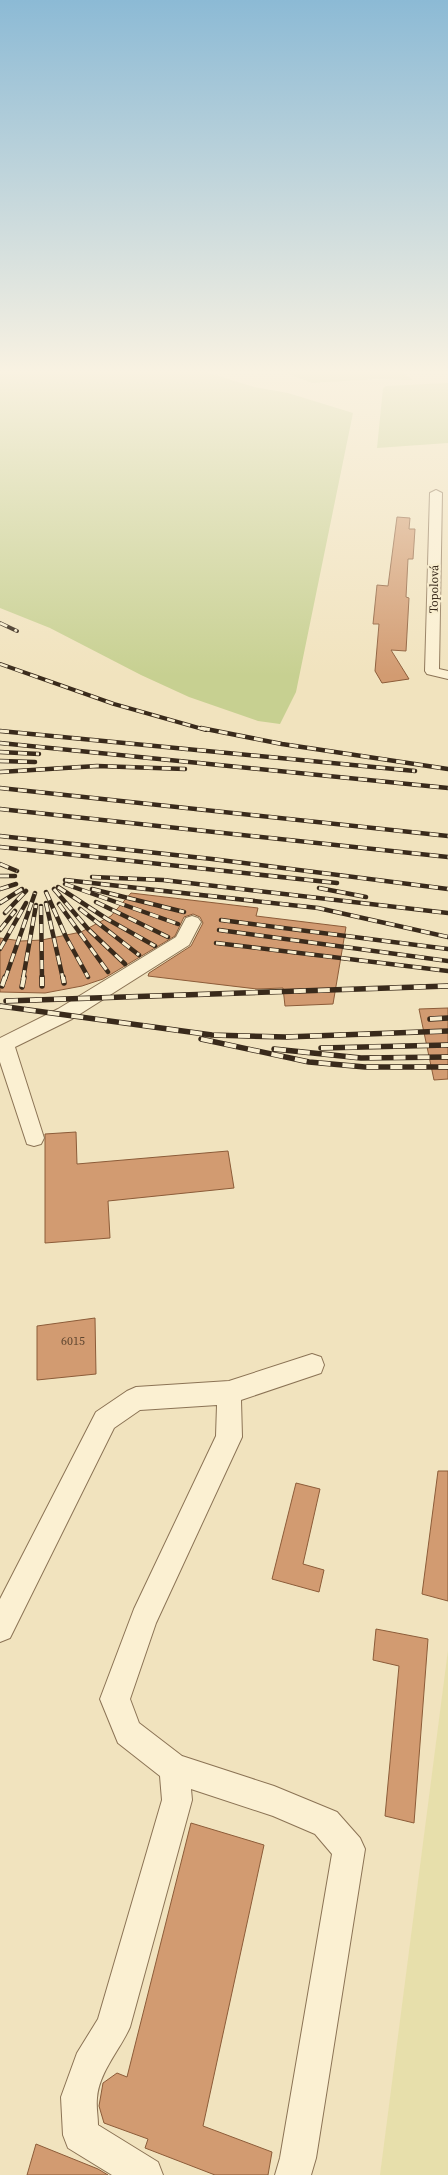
<svg xmlns="http://www.w3.org/2000/svg" width="448" height="2175" font-family="'Source Serif 4',serif">
<rect width="100%" height="100%" fill="#f1e3be"/>
<!-- farmland -->
<path fill="#e7dfab" d="M 448,1650 L 448,2175 L 380,2175 Z"/>
<!-- green -->
<path fill="#c7d091" d="M 0,372 L 206,372 L 254,387 L 288,393 L 353,413 L 296,692 L 280,724 L 258,721 L 189,697 L 141,675 L 50,628 L 0,608 Z
M 284,372 L 402,372 L 413,380 L 376,379 L 312,383 Z
M 448,383 L 448,443 L 377,448 L 383,388 L 386,386 Z"/>
<!-- building -->
<path fill="#d29b71" stroke="#8c5c39" d="M 397,517 L 410,518 L 409,529 L 415,529 L 413,559 L 408,559 L 406,597 L 409,598 L 406,651 L 391,650 L 409,679 L 382,683 L 375,671 L 379,624 L 373,624 L 377,585 L 388,586 Z
M 131,893 L 258,908 L 256,916 L 346,927 L 333,1004 L 285,1006 L 283,988 L 257,989 L 148,976 L 149,973 L 191,946 L 203,923 L 200,917 L 193,914 L 184,917 L 175,936 L 103,979 L 82,986 L 45,993 L 0,992 L 0,938 L 21,941 L 42,940 L 81,932 L 111,916 Z
M 448,1008 L 448,1079 L 434,1080 L 419,1009 Z
M 76,1132 L 77,1164 L 228,1151 L 234,1188 L 108,1201 L 110,1238 L 45,1243 L 45,1134 Z
M 95,1318 L 96,1374 L 37,1380 L 37,1326 Z
M 438,1471 L 448,1471 L 448,1601 L 422,1594 Z
M 296,1483 L 320,1489 L 303,1564 L 324,1570 L 319,1592 L 272,1579 Z
M 376,1629 L 428,1639 L 414,1823 L 385,1816 L 399,1666 L 373,1660 Z
M 191,1823 L 264,1845 L 203,2126 L 272,2152 L 268,2175 L 215,2175 L 145,2148 L 148,2139 L 104,2123 L 99,2106 L 103,2083 L 117,2073 L 127,2077 Z
M 36,2144 L 98,2169 L 108,2175 L 27,2175 Z"/>
<g fill="none" stroke-linecap="round" stroke-linejoin="round">
<!-- minor casing -->
<g stroke="#8b7355" stroke-width="2">
<path id="minor" d="M 436,490 L 442,493 L 439,669 L 448,671 L 448,679 L 427,674 L 425,671 L 430,493 Z
M 192,916 L 198,918 L 201,922 L 189,945 L 72,1019 L 15,1047 L 44,1138 L 41,1144 L 34,1146 L 27,1144 L 0,1062 L 0,1038 L 58,1009 L 176,937 L 186,918 Z
M 312,1354 L 321,1357 L 324,1365 L 321,1373 L 241,1400 L 242,1437 L 156,1623 L 130,1699 L 139,1723 L 182,1756 L 274,1786 L 337,1812 L 360,1838 L 365,1849 L 316,2158 L 311,2175 L 275,2175 L 280,2158 L 332,1854 L 315,1834 L 273,1816 L 191,1789 L 192,1800 L 130,2027 C 120,2050 99,2072 97,2098 C 96,2107 98,2116 98,2125 L 158,2162 L 163,2175 L 112,2175 L 68,2148 L 63,2135 L 61,2097 L 77,2053 L 98,2019 L 162,1800 L 160,1776 L 118,1743 L 100,1699 L 134,1609 L 216,1436 L 217,1405 L 140,1410 L 114,1428 L 10,1638 L 0,1642 L 0,1599 L 96,1412 L 127,1391 L 136,1387 L 229,1381 Z"/>
</g>
<!-- minor -->
<use href="#minor" fill="#fbf0d2" fill-rule="evenodd"/>
<!-- rail-far2 casing -->
<g stroke="#392a1b" stroke-width="4">
<path id="rail-far2" d="M 0,623 L 17,631
M 0,664 L 114,704 L 206,730"/>
</g>
<!-- rail-far1 casing -->
<g stroke="#392a1b" stroke-width="4.5">
<path id="rail-far1" d="M 201,728 L 282,744 L 448,769
M 0,731 L 415,771
M 0,743 L 448,788
M 0,752 L 39,754
M 0,761 L 35,762
M 0,772 L 97,766 L 185,769
M 0,788 L 448,836
M 0,809 L 448,857
M 0,836 L 212,859 L 448,889
M 0,847 L 337,883
M 0,864 L 17,871
M 0,876 L 15,876
M 92,877 L 163,880 L 448,913
M 65,880 L 318,908 L 448,937
M 65,884 L 178,924
M 58,887 L 107,919 L 155,946
M 319,888 L 366,897
M 0,889 L 16,884
M 54,889 L 88,929 L 125,964
M 92,889 L 184,912
M 46,892 L 66,937 L 88,977
M 96,902 L 168,937
M 0,903 L 22,889
M 46,903 L 63,979
M 59,904 L 108,972
M 41,906 L 42,979
M 80,909 L 139,955
M 5,913 L 26,891
M 221,920 L 448,949
M 0,930 L 15,911
M 219,930 L 448,961
M 216,943 L 448,971
M 0,949 L 26,903
M 5,979 L 35,893
M 23,979 L 36,905"/>
</g>
<!-- rail casing -->
<g stroke="#392a1b" stroke-width="5.5">
<path id="rail" d="M 42,977 L 42,986
M 63,977 L 64,983
M 2,986 L 5,977
M 22,987 L 24,977
M 6,1001 L 448,986
M 0,1006 L 212,1035 L 286,1037 L 448,1031
M 430,1019 L 448,1018
M 201,1039 L 309,1062 L 365,1067 L 448,1067
M 321,1048 L 448,1045
M 274,1049 L 361,1058 L 448,1057"/>
</g>
<!-- rail-far2 -->
<use href="#rail-far2" stroke="#f8edce" stroke-width="2.5" stroke-dasharray="8" stroke-linecap="butt"/>
<!-- rail-far1 -->
<use href="#rail-far1" stroke="#f8edce" stroke-width="3" stroke-dasharray="9" stroke-linecap="butt"/>
<!-- rail -->
<use href="#rail" stroke="#f8edce" stroke-width="4" stroke-dasharray="12" stroke-linecap="butt"/>
</g>
<!-- sky -->
<linearGradient id="sky" x2="0" y2="1"><stop stop-color="#8cbad5"/><stop offset="0.55" stop-color="#f9f2e2"/><stop offset="1" stop-color="#f9f2e2" stop-opacity="0"/></linearGradient>
<rect width="448" height="676" fill="url(#sky)"/>
<g text-anchor="middle" dominant-baseline="central" stroke-width="4.5" stroke-linejoin="round" paint-order="stroke">
<!-- far-street labels -->
<g font-size="12" fill="#392a1b" stroke="#f8edce">
<text transform="translate(434 589) rotate(-89)">Topolová</text>
</g>
<!-- number labels -->
<g font-size="12" fill="#5f4630">
<text x="73" y="1341">6015</text>
</g>
</g>
</svg>
